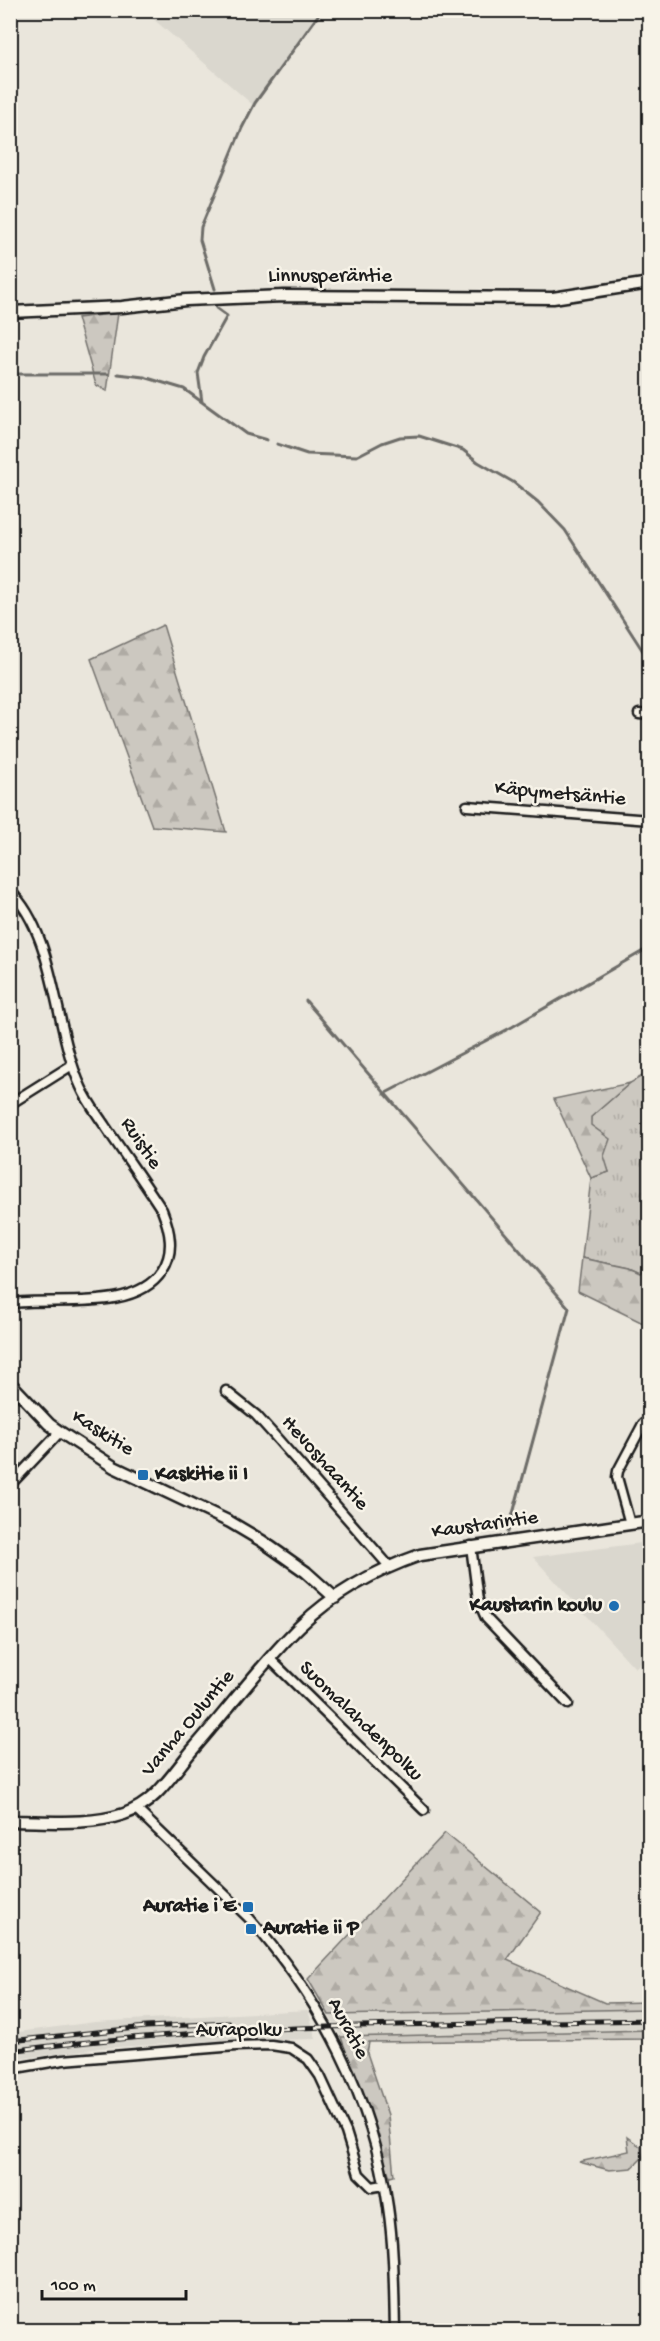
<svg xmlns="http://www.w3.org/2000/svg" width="660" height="2341" font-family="'Gochi Hand',sans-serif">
<defs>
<pattern id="grass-tufts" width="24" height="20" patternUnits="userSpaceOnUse" patternTransform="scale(1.5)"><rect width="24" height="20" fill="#ccc8c0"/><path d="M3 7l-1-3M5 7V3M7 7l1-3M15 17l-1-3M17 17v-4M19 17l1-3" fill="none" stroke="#afaba4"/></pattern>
<pattern id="forest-firs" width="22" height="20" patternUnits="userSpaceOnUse" patternTransform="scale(1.5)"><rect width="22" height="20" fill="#ccc8c0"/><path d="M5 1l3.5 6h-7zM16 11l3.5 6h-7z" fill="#afaba4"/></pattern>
</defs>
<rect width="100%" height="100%" fill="#eae6dc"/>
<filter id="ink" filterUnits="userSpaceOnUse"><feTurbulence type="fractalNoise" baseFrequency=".0167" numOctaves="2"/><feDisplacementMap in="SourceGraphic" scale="12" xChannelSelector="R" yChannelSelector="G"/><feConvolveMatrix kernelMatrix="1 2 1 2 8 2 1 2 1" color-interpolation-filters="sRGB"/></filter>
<g filter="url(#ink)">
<!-- built -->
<path fill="#dad7ce" d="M 144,11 L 324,11 L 253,105 Z
M 649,1542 L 649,1655 L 635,1668 L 533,1557 Z
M 649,2009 L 650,2030 L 341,2037 L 329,2015 Z
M 308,2010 L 316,2039 L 217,2041 L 100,2048 L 11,2060 L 11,2033 L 95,2022 Z"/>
<!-- grass -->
<path fill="url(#grass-tufts)" stroke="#74726e" stroke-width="1.5" d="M 649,1072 L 649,1265 L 641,1273 L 630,1268 L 582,1258 L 591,1178 L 609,1172 L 590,1125 L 591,1117 L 630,1083 Z"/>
<!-- forest -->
<path fill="url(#forest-firs)" stroke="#74726e" stroke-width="1.5" d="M 118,313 L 107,391 L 96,385 L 77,318 Z
M 163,625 L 226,832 L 152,826 L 91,659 Z
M 630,1083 L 591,1117 L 591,1125 L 610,1139 L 604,1156 L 609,1172 L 591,1178 L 554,1099 Z
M 582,1258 L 630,1268 L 641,1273 L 649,1265 L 649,1326 L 578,1291 Z
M 445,1833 L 541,1912 L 507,1960 L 605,2003 L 649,2002 L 649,2009 L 329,2015 L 308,1979 Z
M 650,2030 L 649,2039 L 369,2042 L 367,2053 L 388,2115 L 394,2176 L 390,2177 L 341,2037 Z
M 627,2137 L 641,2147 L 642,2158 L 632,2168 L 609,2170 L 579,2162 L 629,2151 Z"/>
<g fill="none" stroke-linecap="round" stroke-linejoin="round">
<!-- stream -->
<path stroke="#6d6c68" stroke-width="3" d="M 215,289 L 200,240 L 201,227 L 242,128 L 255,103 L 322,10
M 10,374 L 108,374
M 118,374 L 144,377 L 184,389 L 246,434 L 267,440
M 202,402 L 198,373 L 204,357 L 227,316 L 216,308
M 277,444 L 307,454 L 357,456 L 382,443 L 400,437 L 419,436 L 463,450 L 478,462 L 513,482 L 538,502 L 565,530 L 650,662
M 306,1001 L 569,1308 L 508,1532
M 384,1094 L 512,1027 L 650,947"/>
<!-- minor casing -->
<g stroke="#1c1c1c" stroke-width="13">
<path id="minor" d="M 649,527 L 650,527
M 639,714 L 650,715
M 467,806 L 650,820
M 10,891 C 56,935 54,1029 81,1087 C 87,1101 97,1114 105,1126 C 124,1154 144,1182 162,1210 C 170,1230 175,1252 162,1271 C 135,1313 55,1297 10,1303
M 10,1104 L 72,1065
M 226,1391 L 256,1415 L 274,1435 L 389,1566
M 10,1485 L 60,1432
M 630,1524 L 617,1477 L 618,1471 L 643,1424
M 471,1546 L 478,1600 L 486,1618 L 568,1704
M 270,1659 L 424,1810
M 136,1809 L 249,1918 C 321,2000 373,2098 388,2207 C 394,2247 394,2290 395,2330
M 10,2069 L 63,2060 L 236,2046 L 271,2045 L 291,2048 L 308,2059 L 320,2076 L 346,2132 L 359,2174 L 372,2187 L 384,2185"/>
</g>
<!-- tertiary casing -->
<g stroke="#1c1c1c" stroke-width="15">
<path id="tertiary" d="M 10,312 L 122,307 L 186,300 L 284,296 L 553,298 L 650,283
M 10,1383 L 49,1424 L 60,1432 L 114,1467 L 230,1522 L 262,1541 L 306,1572 L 335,1598
M 10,1821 C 47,1821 88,1826 124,1814 C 157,1803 173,1772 195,1747 C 230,1707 262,1663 300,1626 C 333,1594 377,1570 420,1555 L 650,1521"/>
</g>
<!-- minor -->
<use href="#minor" stroke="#f7f3e8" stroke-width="8"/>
<!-- tertiary -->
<use href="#tertiary" stroke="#f7f3e8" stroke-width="10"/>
<!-- rail casing -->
<g stroke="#1c1c1c" stroke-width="5">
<path id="rail" d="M 10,2041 L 146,2027 L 229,2023
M 10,2051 C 222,2023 437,2025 650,2020"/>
</g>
<!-- rail -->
<use href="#rail" stroke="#f7f3e8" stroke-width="3" stroke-dasharray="9" stroke-linecap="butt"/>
</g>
</g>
<!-- markers -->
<g fill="#1f6fb2" stroke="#f7f3e8" stroke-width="2">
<rect x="137" y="1469" width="12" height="12" rx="3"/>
<circle cx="614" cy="1606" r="6"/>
<rect x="242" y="1901" width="12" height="12" rx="3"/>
<rect x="245" y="1923" width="12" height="12" rx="3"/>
</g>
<g text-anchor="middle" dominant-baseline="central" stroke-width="5" stroke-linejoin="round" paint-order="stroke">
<!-- street labels -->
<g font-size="21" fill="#1c1c1c" stroke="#f7f3e8">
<text x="330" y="277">Linnusperäntie</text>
<text transform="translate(560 795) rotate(5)">Käpymetsäntie</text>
<text transform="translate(140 1144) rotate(56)">Ruistie</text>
<text transform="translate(102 1434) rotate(32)">Kaskitie</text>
<text transform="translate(324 1464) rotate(48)">Hevoshaantie</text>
<text transform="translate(485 1526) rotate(-8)">Kaustarintie</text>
<text transform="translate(360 1722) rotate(44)">Suomalahdenpolku</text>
<text transform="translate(189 1724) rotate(-50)">Vanha Ouluntie</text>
<text transform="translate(347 2029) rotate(62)">Auratie</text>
<text x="239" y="2031">Aurapolku</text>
</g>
<!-- poi labels -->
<g font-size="21" font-weight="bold" fill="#1c1c1c" stroke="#f7f3e8" text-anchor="start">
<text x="155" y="1475">Kaskitie ii I</text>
<text x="602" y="1606" text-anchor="end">Kaustarin koulu</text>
<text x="236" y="1907" text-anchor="end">Auratie i E</text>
<text x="263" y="1929">Auratie ii P</text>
</g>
</g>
<!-- margin -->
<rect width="660" height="2341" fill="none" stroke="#f7f3e8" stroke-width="36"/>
<rect x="18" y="18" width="624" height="2305" fill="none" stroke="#1c1c1c" stroke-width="2" filter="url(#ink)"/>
<!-- scale -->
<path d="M42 2290v9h144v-9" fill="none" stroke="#1c1c1c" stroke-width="3"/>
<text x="51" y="2290" font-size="18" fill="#1c1c1c" stroke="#f7f3e8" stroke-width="4.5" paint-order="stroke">100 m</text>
</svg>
